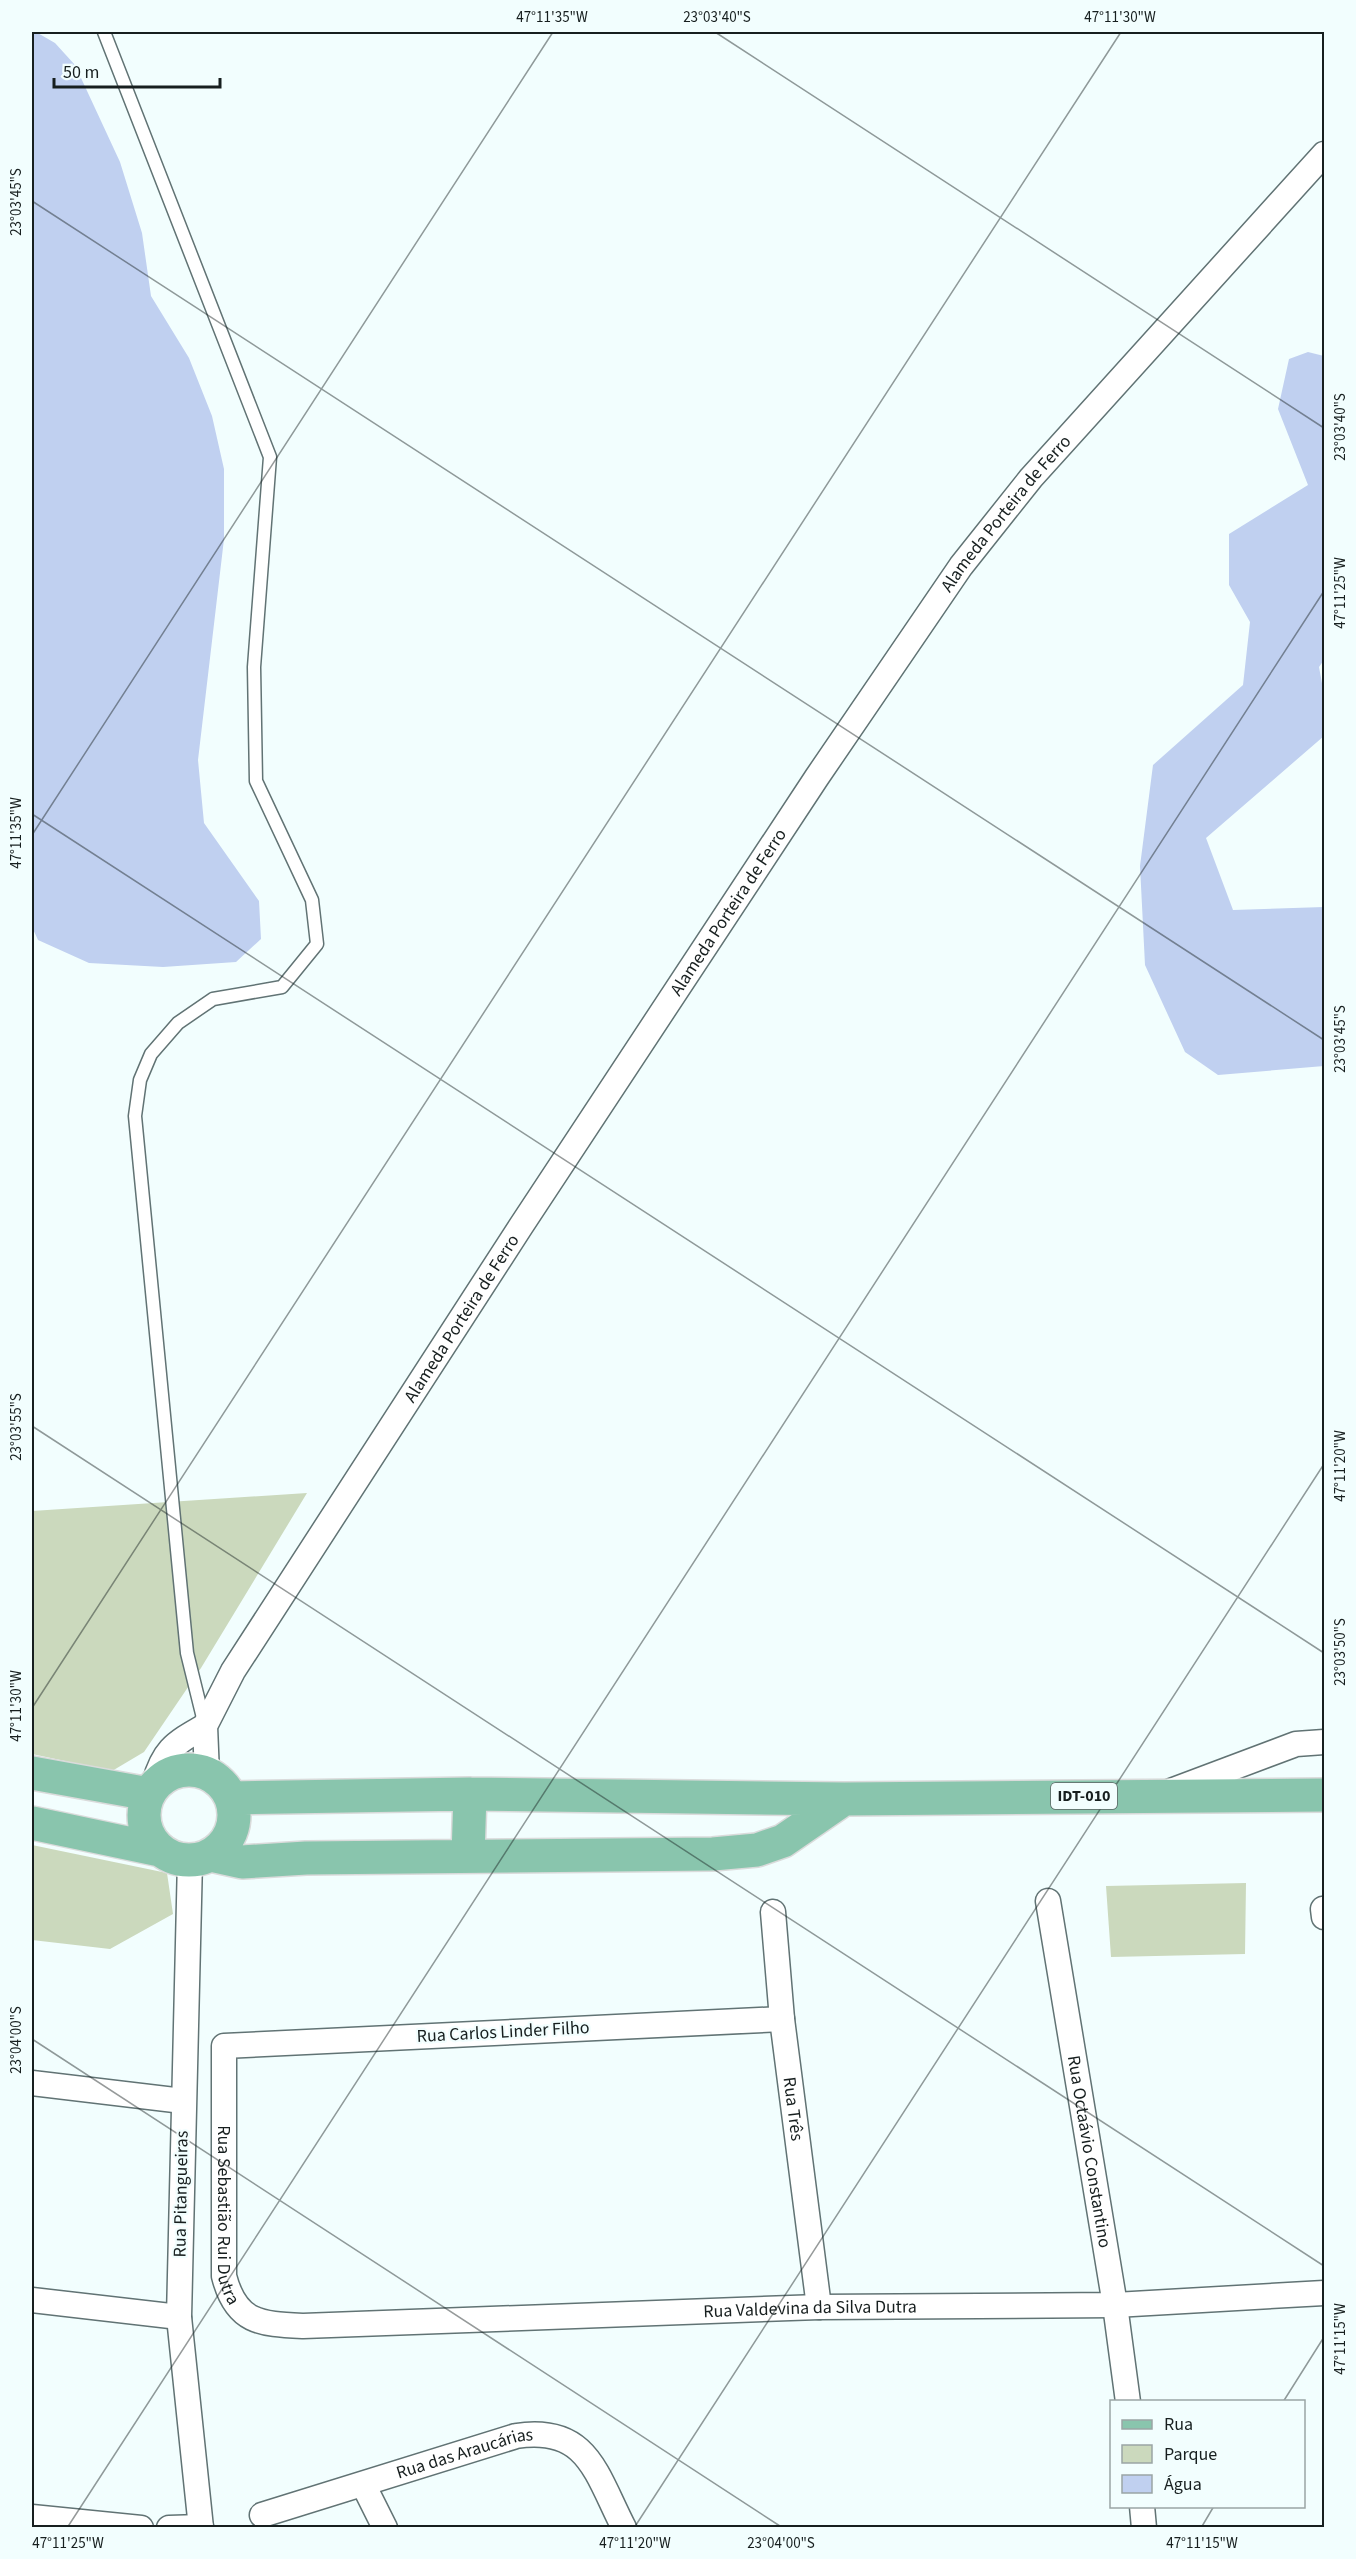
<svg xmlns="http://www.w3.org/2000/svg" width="1356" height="2559" font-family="'Source Sans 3',sans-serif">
<rect width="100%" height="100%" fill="#f2fefe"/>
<!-- green -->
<path fill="#cbd9bd" d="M 307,1493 L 201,1668 L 144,1752 L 112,1771 L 32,1754 L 32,1511 Z
M 32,1845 L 167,1873 L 173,1914 L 110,1949 L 32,1940 Z
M 1246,1883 L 1245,1954 L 1111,1957 L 1106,1886 Z"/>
<!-- water -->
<path fill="#c0d0f0" d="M 32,32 L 36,32 L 55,43 L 75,65 L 120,162 L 142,233 L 151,296 L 189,358 L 212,416 L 224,469 L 224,539 L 198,760 L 204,823 L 259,901 L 261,939 L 236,962 L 163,967 L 89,963 L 38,940 L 32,927 Z
M 1308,352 L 1324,356 L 1324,660 L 1319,667 L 1324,694 L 1324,736 L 1206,838 L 1233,910 L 1324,907 L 1324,1066 L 1218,1075 L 1185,1052 L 1145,965 L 1140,866 L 1153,765 L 1243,685 L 1250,622 L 1229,585 L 1229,534 L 1308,485 L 1278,409 L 1289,359 Z"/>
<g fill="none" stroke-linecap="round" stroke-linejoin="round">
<!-- lane casing -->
<g stroke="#617374" stroke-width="15">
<path id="lane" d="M 104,32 L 270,457 L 254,667 L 256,781 L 312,900 L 317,944 L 282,987 L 213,999 L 178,1023 L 151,1054 L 140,1080 L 135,1116 L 187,1653 L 204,1722"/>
</g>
<!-- street casing -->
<g stroke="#617374" stroke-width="27">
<g id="street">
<path id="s1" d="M 207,1774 L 205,1726 L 233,1671 L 521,1226 L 817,777 L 961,566 L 1031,478 L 1324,154"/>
<path d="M 153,1788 C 162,1751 173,1744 205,1726"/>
<path d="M 1171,1791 L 1296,1744 L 1324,1742"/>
<path d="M 190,1860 L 179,2317 L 201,2528"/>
<path id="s2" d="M 1048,1901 L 1115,2305 L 1128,2402"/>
<path d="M 1323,1909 L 1324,1917"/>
<path id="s3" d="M 773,1912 L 782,2019 L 819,2307"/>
<path id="s4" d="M 782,2019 L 224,2046 L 224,2276 C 236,2323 260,2324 303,2326 L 819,2307 L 1115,2305 L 1324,2293"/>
<path d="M 32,2083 L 183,2101"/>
<path d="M 32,2300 L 179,2317"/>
<path d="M 364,2486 L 385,2528"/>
<path d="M 1142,2506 L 1144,2528"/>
<path id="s5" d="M 262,2515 L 516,2436 C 588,2425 596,2474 624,2528"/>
<path d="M 32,2517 L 141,2528"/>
<path d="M 169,2528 L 201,2527"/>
</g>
</g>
<!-- primary casing -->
<g stroke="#dadbdb" stroke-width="36">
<path id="primary" d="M144 1815a45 45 0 1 1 90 0a45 45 0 1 1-90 0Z
M 32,1773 L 149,1794
M 231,1798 L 470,1794 L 844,1799 L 1324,1795
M 32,1823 L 160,1850
M 210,1855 L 242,1862 L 306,1858 L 713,1854 L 757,1850 L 783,1841 L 844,1799
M 468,1856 L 470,1794"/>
</g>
<!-- lane -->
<use href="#lane" stroke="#fff" stroke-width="12"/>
<!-- street -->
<use href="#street" stroke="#fff" stroke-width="24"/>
<!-- primary -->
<use href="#primary" stroke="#89c5ad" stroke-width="33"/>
</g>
<!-- ticks -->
<path fill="none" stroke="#171f1f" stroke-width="1.5" stroke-opacity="0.45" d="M 715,32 L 1324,428M 32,201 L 1324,1040M 32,814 L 1324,1653M 32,835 L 553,32M 32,1426 L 1324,2266M 32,1708 L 1121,32M 32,2039 L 783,2528M 1283,2402 L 1324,2337M 67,2528 L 1324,591M 634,2528 L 1324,1464M 1201,2528 L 1214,2506"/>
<g text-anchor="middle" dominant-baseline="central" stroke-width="4.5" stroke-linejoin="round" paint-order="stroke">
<!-- shield labels -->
<rect fill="#f2fefe" stroke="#596262" stroke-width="1.5" x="1051" y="1783" width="66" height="26" rx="4.5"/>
<g font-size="16" font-weight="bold" fill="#171f1f">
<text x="1084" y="1796">IDT-010</text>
</g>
<!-- street labels -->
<g font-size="18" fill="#171f1f" stroke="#f2fefe">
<text stroke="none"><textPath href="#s1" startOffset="1502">Alameda Porteira de Ferro</textPath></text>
<text stroke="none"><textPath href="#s1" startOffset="1016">Alameda Porteira de Ferro</textPath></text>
<text stroke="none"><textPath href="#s1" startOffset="530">Alameda Porteira de Ferro</textPath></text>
<text transform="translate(503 2032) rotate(-3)">Rua Carlos Linder Filho</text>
<text stroke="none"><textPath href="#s3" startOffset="198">Rua Três</textPath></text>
<text stroke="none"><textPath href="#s2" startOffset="254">Rua Octaávio Constantino</textPath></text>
<text transform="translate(181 2194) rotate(-89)">Rua Pitangueiras</text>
<text stroke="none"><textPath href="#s4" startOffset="728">Rua Sebastião Rui Dutra</textPath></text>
<text stroke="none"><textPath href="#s4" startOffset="1400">Rua Valdevina da Silva Dutra</textPath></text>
<text stroke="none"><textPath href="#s5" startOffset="212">Rua das Araucárias</textPath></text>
</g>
</g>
<!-- border -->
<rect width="1356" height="2559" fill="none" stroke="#f2fefe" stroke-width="66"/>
<!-- legend -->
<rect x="1110" y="2400" width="195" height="108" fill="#f2fefe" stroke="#9aa5a5" stroke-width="1.5"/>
<rect x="1122" y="2420" width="30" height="9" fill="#89c5ad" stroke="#9aa5a5" stroke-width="1.5"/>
<text x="1164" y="2430" font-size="18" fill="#171f1f">Rua</text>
<rect x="1122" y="2445" width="30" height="18" fill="#cbd9bd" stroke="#9aa5a5" stroke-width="1.5"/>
<text x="1164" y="2460" font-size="18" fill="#171f1f">Parque</text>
<rect x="1122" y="2475" width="30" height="18" fill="#c0d0f0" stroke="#9aa5a5" stroke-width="1.5"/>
<text x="1164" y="2490" font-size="18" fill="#171f1f">Água</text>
<!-- scale -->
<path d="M54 78v9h166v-9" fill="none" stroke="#171f1f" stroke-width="3"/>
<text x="63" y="78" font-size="18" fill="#171f1f" stroke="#f2fefe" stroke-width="4.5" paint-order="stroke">50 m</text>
<rect x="33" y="33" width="1290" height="2493" fill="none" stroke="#171f1f" stroke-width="2"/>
<g font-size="15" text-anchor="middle" fill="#171f1f">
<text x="552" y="22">47°11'35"W</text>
<text x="717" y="22">23°03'40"S</text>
<text x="1120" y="22">47°11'30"W</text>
<text transform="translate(16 202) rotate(-90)" y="5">23°03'45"S</text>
<text transform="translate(1340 427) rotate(-90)" y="5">23°03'40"S</text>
<text transform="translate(1340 593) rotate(-90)" y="5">47°11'25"W</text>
<text transform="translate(16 833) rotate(-90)" y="5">47°11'35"W</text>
<text transform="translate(1340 1039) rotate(-90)" y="5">23°03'45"S</text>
<text transform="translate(16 1427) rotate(-90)" y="5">23°03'55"S</text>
<text transform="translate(1340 1466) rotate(-90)" y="5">47°11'20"W</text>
<text transform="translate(1340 1652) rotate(-90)" y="5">23°03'50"S</text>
<text transform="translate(16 1706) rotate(-90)" y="5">47°11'30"W</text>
<text transform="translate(16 2040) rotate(-90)" y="5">23°04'00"S</text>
<text transform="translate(1340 2339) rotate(-90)" y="5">47°11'15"W</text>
<text x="68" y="2548">47°11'25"W</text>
<text x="635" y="2548">47°11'20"W</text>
<text x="781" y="2548">23°04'00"S</text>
<text x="1202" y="2548">47°11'15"W</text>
</g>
</svg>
